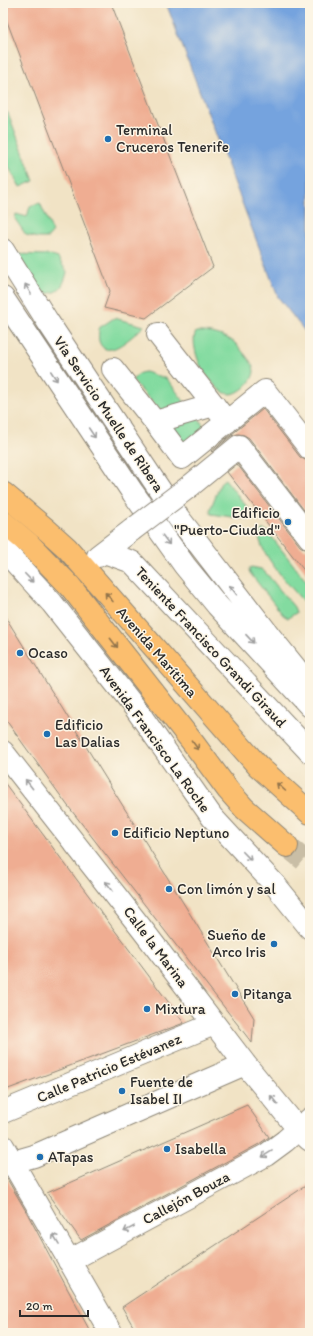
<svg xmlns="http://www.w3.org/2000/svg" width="313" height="1336" font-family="Itim,sans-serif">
<rect width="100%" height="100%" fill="#fcf5e5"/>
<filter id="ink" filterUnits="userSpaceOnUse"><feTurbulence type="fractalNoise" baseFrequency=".025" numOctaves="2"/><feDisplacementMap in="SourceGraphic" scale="8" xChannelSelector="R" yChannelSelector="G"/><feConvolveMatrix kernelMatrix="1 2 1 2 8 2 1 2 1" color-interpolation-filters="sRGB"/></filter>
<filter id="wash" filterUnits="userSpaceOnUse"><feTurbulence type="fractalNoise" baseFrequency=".012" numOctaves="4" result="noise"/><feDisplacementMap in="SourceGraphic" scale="16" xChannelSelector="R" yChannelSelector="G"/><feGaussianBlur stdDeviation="0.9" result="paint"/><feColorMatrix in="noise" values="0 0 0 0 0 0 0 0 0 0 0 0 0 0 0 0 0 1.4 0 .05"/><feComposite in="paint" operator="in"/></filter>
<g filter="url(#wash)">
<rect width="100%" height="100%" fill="#f1e3c5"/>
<!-- green -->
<path fill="#83dba0" stroke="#578366" d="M 3,108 L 8,113 L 34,181 L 20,187 L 3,157 Z
M 40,203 L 53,232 L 48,238 L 38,238 L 26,235 L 15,219 L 16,214 L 27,217 L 30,206 Z
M 15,254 L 49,255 L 58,258 L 67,272 C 66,277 64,283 61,287 C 56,294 43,296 36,289 C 30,283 20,263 15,254 Z
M 114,318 L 144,326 C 136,333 106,364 99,341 C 98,337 99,332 99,328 Z
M 196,332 C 208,331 224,335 234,342 C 238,346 242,351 246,356 C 250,361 254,365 254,372 C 253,378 249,383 245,387 C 231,399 222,394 212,382 C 208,377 203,372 201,367 C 197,358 191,341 196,332 Z
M 145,372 L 167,379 L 186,404 L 162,413 L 132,380 L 140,373 Z
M 198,417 L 204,427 L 185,448 L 170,428 Z
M 225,479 L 250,511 L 252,514 L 247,519 L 211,514 L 210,510 L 221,482 Z
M 262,530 L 267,531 L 310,586 L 310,608 L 305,604 C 291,586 261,557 259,535 Z
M 251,567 L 261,569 L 266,573 L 294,607 L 296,612 L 296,613 L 288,618 L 283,615 L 250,573 L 249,570 Z"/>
<!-- water -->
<path fill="#74a3de" stroke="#506784" d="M 166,3 L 310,3 L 310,338 L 278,297 Z"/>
<g id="blocks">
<!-- building -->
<path fill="#efad92" d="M 3,3 L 111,3 L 213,267 L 146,318 L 104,308 L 110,291 L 3,11 Z
M 263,409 L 300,457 L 307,461 L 310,465 L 310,518 L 249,438 L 244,435 L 238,434 L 231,436 L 212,452 L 211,451 Z
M 237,464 L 300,546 L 305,549 L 310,550 L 310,578 L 227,472 Z
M 3,613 L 182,901 L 254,1018 L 252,1043 L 68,806 L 3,716 Z
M 3,781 L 184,1023 L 3,1091 Z
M 247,1105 L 269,1137 L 259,1144 L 81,1240 L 47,1193 Z
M 3,1177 L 6,1177 L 27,1213 L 91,1333 L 3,1333 Z
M 310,1183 L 310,1333 L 137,1333 L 122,1307 Z"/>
</g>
</g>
<g filter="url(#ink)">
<use href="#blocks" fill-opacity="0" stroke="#8e8778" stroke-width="1"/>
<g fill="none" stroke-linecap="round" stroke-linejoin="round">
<!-- major-tunnel -->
<path stroke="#c9bea6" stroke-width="22" stroke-dasharray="22 11" stroke-linecap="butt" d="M 287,846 L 310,865"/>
<!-- minor casing -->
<g stroke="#8e8778" stroke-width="24">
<path id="minor" d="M 3,250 L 48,322 L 178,517 L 272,639 L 310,686
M 3,298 L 133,493 L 185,566 L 217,605 L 310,706
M 158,334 L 227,422
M 113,369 L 155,422 L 182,458 L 265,391 L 310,449
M 155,422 L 214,405
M 190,486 L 239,446 L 310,538
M 3,549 L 52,603 L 136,709 L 212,817 L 276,886 L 310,928
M 104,552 L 132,562 L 310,752
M 98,556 L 132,530
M 3,752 L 142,929 L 245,1064 L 299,1130 L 310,1140
M 3,1112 L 214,1024
M 3,1146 L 111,1333
M 3,1165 L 34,1156 L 245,1064
M 69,1261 L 266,1155 L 285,1141 L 310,1119"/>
</g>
<!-- major casing -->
<g stroke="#8e8778" stroke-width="24">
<path id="major" d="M 3,493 L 47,530 L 67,548 L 258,766 L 310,813
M 3,522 L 29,544 L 70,586 L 194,744 L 228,790 L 244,808 L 287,846"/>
</g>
<!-- minor -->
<use href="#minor" stroke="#fff" stroke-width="22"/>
<!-- major -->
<use href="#major" stroke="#fbbe6e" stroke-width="22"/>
<!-- minor-bridge casing -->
<g stroke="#8e8778" stroke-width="24" stroke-linecap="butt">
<path id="minor-bridge" d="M 132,530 L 190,486"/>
</g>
<!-- minor-bridge -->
<use href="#minor-bridge" stroke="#fff" stroke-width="22"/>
</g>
<!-- one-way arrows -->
<defs><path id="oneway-shaft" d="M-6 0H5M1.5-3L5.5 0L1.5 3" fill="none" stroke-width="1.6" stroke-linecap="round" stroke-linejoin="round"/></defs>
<g stroke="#a0a0a0">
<use href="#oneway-shaft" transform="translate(28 289) rotate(-121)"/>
<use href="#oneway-shaft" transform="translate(54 376) rotate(57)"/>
<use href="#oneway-shaft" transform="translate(92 433) rotate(56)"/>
<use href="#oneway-shaft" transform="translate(166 540) rotate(53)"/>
<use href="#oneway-shaft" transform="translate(29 578) rotate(46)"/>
<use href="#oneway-shaft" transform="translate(233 590) rotate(-128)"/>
<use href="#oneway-shaft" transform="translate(250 639) rotate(47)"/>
<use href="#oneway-shaft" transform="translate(29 784) rotate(-128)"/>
<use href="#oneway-shaft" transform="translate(247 856) rotate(46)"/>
<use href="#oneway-shaft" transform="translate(109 886) rotate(-128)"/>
<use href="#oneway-shaft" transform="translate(274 1100) rotate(-129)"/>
<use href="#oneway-shaft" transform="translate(267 1154) rotate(148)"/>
<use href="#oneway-shaft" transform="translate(129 1229) rotate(152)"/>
<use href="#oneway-shaft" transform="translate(56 1239) rotate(-121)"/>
</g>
<g stroke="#93744c">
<use href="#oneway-shaft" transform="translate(109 597) rotate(-131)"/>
<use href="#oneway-shaft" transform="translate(114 643) rotate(52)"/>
<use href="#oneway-shaft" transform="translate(195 745) rotate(53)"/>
<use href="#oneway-shaft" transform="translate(281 787) rotate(-138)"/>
</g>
</g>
<!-- markers -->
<g fill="#1f6fb2" stroke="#fcf5e5" stroke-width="1.5">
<circle cx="108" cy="139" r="4"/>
<circle cx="288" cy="522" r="4"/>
<circle cx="20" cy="653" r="4"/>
<circle cx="47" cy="734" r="4"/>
<circle cx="115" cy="833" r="4"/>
<circle cx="169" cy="889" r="4"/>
<circle cx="274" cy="944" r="4"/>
<circle cx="235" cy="994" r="4"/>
<circle cx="147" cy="1009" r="4"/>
<circle cx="122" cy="1091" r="4"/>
<circle cx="167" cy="1149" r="4"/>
<circle cx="40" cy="1157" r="4"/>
</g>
<g text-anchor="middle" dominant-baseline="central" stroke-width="3" stroke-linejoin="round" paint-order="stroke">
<!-- poi labels -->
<g font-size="15" fill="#2b2b2b" stroke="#fcf5e5" text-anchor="start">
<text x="116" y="130">Terminal<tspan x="116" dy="17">Cruceros Tenerife</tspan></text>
<text x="280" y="513" text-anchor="end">Edificio<tspan x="280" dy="17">"Puerto-Ciudad"</tspan></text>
<text x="28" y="653">Ocaso</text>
<text x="55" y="725">Edificio<tspan x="55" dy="17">Las Dalias</tspan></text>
<text x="123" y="833">Edificio Neptuno</text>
<text x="177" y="889">Con limón y sal</text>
<text x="266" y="935" text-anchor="end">Sueño de<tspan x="266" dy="17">Arco Iris</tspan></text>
<text x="243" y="994">Pitanga</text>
<text x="155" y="1009">Mixtura</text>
<text x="130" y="1082">Fuente de<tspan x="130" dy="17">Isabel II</tspan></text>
<text x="175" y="1149">Isabella</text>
<text x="48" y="1157">ATapas</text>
</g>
<!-- street labels -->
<g font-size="15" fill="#2b2b2b" stroke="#fcf5e5">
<text transform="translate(109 414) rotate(56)">Vía Servicio Muelle de Ribera</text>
<text transform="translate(211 647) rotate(47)">Teniente Francisco Grandi Giraud</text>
<text transform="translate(157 652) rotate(49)">Avenida Marítima</text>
<text transform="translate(155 739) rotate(54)">Avenida Francisco La Roche</text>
<text transform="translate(156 947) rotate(53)">Calle la Marina</text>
<text transform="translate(109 1068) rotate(-23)">Calle Patricio Estévanez</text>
<text transform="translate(186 1198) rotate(-28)">Callejón Bouza</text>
</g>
</g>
<!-- margin -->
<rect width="313" height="1336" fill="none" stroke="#fcf5e5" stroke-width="16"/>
<!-- scale -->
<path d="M20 1310v6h68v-6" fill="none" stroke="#2b2b2b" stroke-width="2"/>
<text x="26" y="1310" font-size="12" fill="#2b2b2b" stroke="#fcf5e5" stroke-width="3" paint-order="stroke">20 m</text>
</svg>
